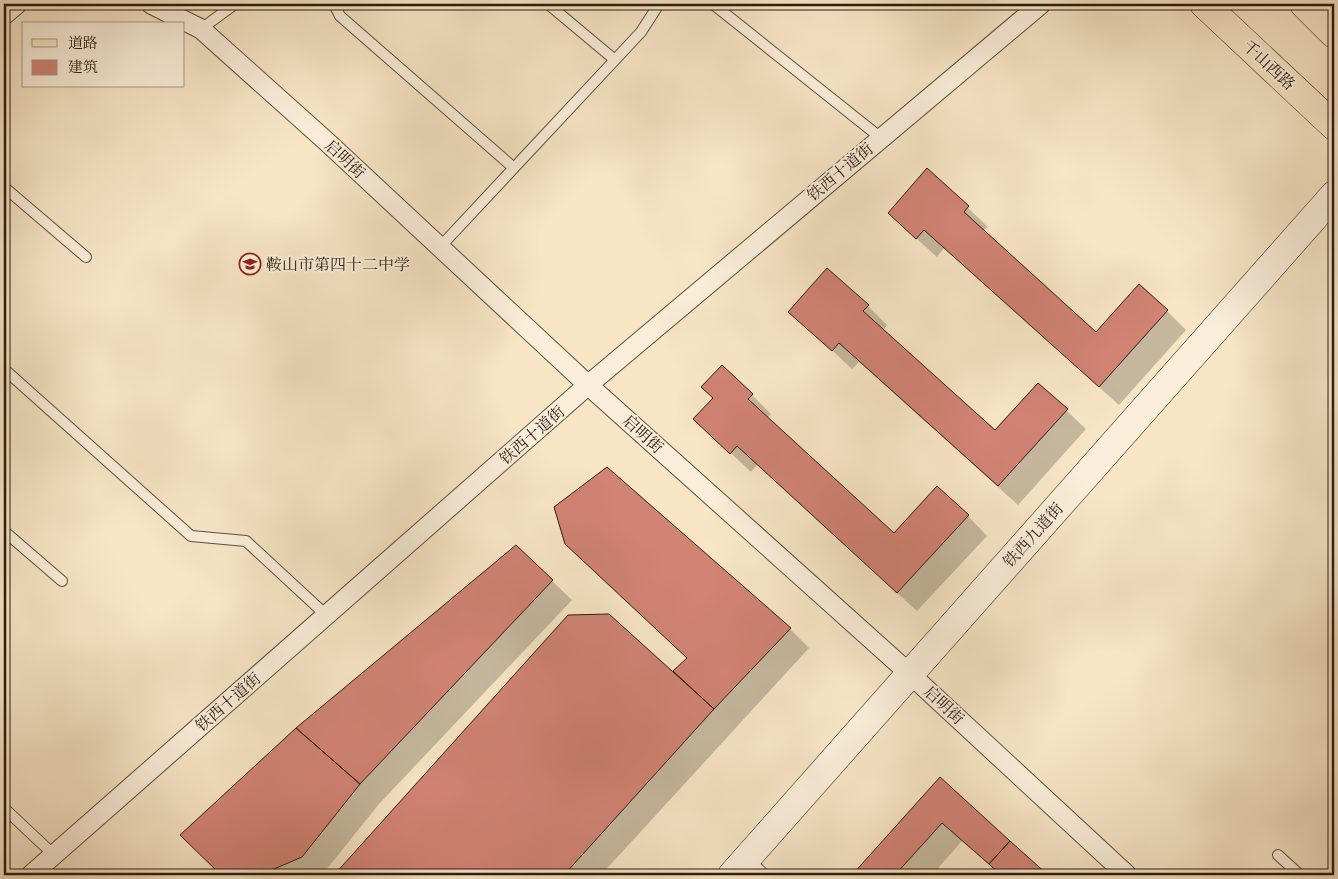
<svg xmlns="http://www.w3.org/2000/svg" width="1338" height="879" font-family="'IM FELL French Canon','Noto Serif SC',serif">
<rect width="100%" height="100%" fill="#f7e5c6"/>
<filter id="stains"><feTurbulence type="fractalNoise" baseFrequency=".004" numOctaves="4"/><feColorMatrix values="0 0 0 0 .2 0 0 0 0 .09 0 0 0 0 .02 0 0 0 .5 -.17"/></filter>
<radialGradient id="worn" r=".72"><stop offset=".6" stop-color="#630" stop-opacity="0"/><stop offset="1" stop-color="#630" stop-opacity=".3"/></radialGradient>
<!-- shadow -->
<path fill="#0003" d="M 928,170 L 988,227 L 983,231 L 1096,333 L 1167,311 L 1186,330 L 1119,405 L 944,248 L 937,257 L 909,232 Z
M 868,306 L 887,325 L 883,331 L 996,432 L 1038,384 L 1086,429 L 1018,505 L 859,362 L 852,369 L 790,311 Z
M 752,395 L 771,414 L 768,418 L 894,535 L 968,516 L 987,536 L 917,611 L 757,465 L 751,472 L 695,419 Z
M 552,581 L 572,600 L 379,804 L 322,875 L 223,875 L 182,835 Z
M 568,617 L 673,673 L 688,659 L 790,629 L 809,648 L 601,875 L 336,875 Z
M 940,779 L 1011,844 L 1047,875 L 1000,875 L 962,841 L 932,875 L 853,875 Z"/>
<!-- building -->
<path fill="#d18374" stroke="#2b1b11" d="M 927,168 L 969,206 L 964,212 L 1096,332 L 1139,284 L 1168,310 L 1099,387 L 924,230 L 916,239 L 888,213 Z
M 827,268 L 869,305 L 863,311 L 995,430 L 1038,383 L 1068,409 L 998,486 L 839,343 L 832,351 L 788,312 Z
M 722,365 L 753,394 L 748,399 L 894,533 L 937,486 L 969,515 L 897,593 L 737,446 L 730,454 L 693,419 L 713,398 L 701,387 Z
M 607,467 L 791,628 L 714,709 L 673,671 L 687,658 L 565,544 L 554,507 Z
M 516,545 L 553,580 L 360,784 L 296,728 Z
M 609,614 L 714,709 L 564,875 L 334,875 L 568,615 Z
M 296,728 L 360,784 L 302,857 L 260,875 L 221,875 L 180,835 Z
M 940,777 L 1010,841 L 989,864 L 942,823 L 895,875 L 852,875 Z
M 1010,841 L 1048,875 L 1001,875 L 989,864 Z"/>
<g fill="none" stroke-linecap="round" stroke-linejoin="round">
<!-- lane casing -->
<g stroke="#5e4e3e" stroke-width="12">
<path id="lane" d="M 334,4 L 340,16 L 514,168
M 548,4 L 615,60
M 713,4 L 881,138
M 201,29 L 235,4
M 4,187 L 86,257
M 440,247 L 641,32 L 659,4
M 4,369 L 191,536 L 246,541 L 326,615
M 4,531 L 62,581
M 4,808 L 54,855
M 1278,855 L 1300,875
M 748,859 L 765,875"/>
</g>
<!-- street casing -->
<g stroke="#5e4e3e" stroke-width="21">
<path id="street" d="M 151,4 L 201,29 L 326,141 L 588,385 L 910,674 L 1127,875
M 4,15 L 17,4
M 31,875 L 588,385 L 1041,4"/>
</g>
<!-- secondary casing -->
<g stroke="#2b1b11" stroke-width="29">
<path id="secondary" d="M 732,875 L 1334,195"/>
</g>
<!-- primary casing -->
<g stroke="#2b1b11" stroke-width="29">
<path id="primary" d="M 1204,4 L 1334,126
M 1304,4 L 1334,34"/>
</g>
<!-- lane -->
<use href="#lane" stroke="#faeeda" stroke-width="10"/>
<!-- street -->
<use href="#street" stroke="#faeeda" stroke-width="19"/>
<!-- secondary -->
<use href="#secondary" stroke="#faeeda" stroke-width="28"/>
<!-- primary -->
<use href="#primary" stroke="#f7e5c6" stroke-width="28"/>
</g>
<!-- icons -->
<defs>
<g id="school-ring" transform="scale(1.125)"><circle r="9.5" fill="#faeeda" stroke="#8f2418" stroke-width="1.5"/><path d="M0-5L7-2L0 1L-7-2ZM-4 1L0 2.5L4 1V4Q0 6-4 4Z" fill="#8f2418"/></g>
</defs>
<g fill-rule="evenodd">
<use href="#school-ring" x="250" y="264"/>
</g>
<g text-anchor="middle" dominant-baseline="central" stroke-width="4" stroke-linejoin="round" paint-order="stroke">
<!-- street labels -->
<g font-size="16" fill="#2b1b11" stroke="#faeeda">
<text transform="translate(1269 65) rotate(43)">千山西路</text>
<text transform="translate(345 159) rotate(43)">启明街</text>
<text transform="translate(840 172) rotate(-40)">铁西十道街</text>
<text transform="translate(643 434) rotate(42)">启明街</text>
<text transform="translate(532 435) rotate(-41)">铁西十道街</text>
<text transform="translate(1033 535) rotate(-48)">铁西九道街</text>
<text transform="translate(228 702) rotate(-41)">铁西十道街</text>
<text transform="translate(944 705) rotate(43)">启明街</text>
</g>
<!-- poi labels -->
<g font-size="16" fill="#2b1b11" stroke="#faeeda" text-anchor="start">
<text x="266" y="264">鞍山市第四十二中学</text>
</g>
</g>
<!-- margin -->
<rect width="1338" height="879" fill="none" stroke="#f7e5c6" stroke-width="20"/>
<rect x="5" y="5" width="1328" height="869" fill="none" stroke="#2b1b11" stroke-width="2.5"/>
<rect x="10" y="10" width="1318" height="859" fill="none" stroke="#2b1b11"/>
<!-- legend -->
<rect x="22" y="22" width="162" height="65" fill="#faeeda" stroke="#a79a8a"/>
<rect x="32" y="39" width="25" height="8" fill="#f7e5c6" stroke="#a79a8a"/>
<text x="68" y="48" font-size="15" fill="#2b1b11">道路</text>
<rect x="32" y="60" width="25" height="15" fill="#d18374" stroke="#a79a8a"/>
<text x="68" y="72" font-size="15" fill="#2b1b11">建筑</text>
<rect width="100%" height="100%" filter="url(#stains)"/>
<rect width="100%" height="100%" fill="url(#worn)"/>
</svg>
